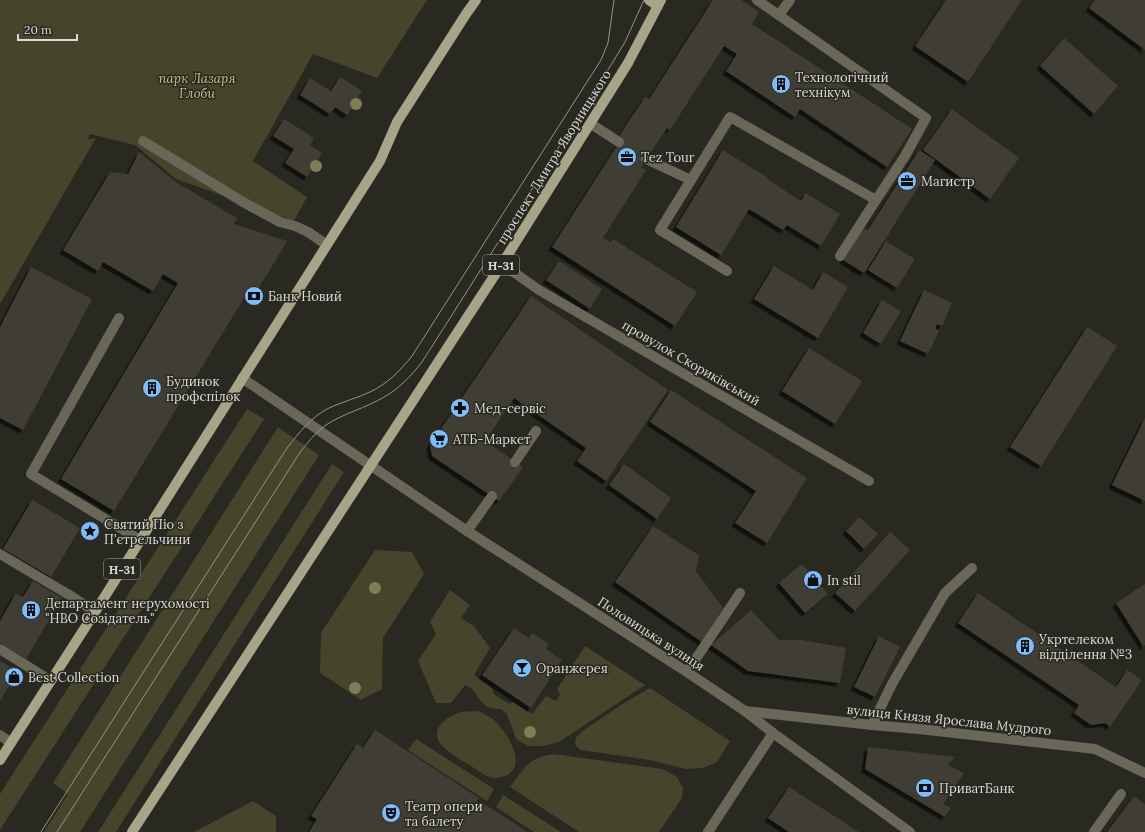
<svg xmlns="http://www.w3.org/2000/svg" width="1145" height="832" font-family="Lora,serif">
<defs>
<filter id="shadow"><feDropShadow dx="-3.5" dy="3.5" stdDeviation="0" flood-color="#0009"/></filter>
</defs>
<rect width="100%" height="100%" fill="#292921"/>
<!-- green -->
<path fill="#46442a" d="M 0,0 L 427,0 L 377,78 L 313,54 L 253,161 L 307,197 L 294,221 L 176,179 L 135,145 L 90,134 L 88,139 L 96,138 L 0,304 Z
M 247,409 L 264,419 L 0,830 L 0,794 Z
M 278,427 L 319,455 L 80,832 L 44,832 L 68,794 L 53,783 Z
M 332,464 L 344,472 L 116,832 L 98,832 Z
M 375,550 L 412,552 L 424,574 L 383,638 L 382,689 L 361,700 L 320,673 L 321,633 Z
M 450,590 L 470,605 L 461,618 L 474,626 L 490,648 L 474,675 L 492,688 L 494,694 L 509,704 L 513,702 L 532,714 L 546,696 L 556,701 L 560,694 L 557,689 L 585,646 L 645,685 L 559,742 L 543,746 L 528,746 L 516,739 L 507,714 L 501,709 C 476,710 480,689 465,685 L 451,703 L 436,703 L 418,661 L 436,634 L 430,622 Z
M 650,688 L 730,741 L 717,762 L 703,768 L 686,769 L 650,760 L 581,750 L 576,746 L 575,741 L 577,736 L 584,730 L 624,703 Z
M 479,711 C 484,714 491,717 495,721 C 506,731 526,762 509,774 C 505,776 500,778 495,778 C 486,778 478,770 471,766 C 462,761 444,750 439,742 C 431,726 448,716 461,712 C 466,711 473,712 479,711 Z
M 416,739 L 494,789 L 487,801 L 408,750 Z
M 553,754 L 662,769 L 677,777 L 683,788 L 682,798 L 659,832 L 579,832 L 510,787 C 525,768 527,758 553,754 Z
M 503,795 L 561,832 L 534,832 L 496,807 Z
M 253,801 L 276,816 L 276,832 L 194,832 Z"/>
<!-- building -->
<path fill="#3f3e36" filter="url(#shadow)" d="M 713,0 L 741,0 L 759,12 L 752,24 L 912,129 L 887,167 L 800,109 L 795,117 L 726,71 L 737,54 L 724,46 L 670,130 L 667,128 L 646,159 L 641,168 L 646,170 L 603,238 L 611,242 L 613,239 L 697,292 L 675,326 L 552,247 L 622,138 L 619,136 L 645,97 L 649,99 Z
M 946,0 L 1022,0 L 968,82 L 915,46 Z
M 1095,0 L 1145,0 L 1145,50 L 1089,8 Z
M 1064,38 L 1118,86 L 1094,114 L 1040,66 Z
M 340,77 L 362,91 L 347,115 L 335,107 L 330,114 L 300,95 L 310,78 L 331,91 Z
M 952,109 L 1019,158 L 990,199 L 923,150 Z
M 284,119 L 314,138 L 310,145 L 322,153 L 307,177 L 285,163 L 294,149 L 273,136 Z
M 723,150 L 768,178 L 767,179 L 801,201 L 806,193 L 840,214 L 821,246 L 787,225 L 783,230 L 749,209 L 721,255 L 676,227 Z
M 919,150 L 935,160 L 864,273 L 843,260 L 863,228 L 868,230 Z
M 139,152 L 177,183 L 237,218 L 234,224 L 287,241 L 254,296 L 247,293 L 114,511 L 61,479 L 178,283 L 163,274 L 153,291 L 103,262 L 98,271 L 63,250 L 110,172 L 128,174 Z
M 886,241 L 915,259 L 897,288 L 868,270 Z
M 559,261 L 602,289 L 590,309 L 546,280 Z
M 774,266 L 813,290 L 823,272 L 848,287 L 818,338 L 754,299 Z
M 31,267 L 92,299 L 23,430 L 0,418 L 0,327 Z
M 924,290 L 952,303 L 942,326 L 937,324 L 935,329 L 939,331 L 928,354 L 900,341 Z
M 531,296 L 668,390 L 606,481 L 577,461 L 586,448 L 514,398 L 485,441 L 523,467 L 499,501 L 432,456 L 430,445 Z
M 882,300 L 901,311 L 881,344 L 863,333 Z
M 1087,327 L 1117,346 L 1041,466 L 1010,447 Z
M 809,348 L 862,381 L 835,424 L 782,391 Z
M 671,390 L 807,478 L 767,543 L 735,523 L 756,491 L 650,422 Z
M 1145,418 L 1145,501 L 1112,485 Z
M 624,464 L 671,498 L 657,519 L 609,485 Z
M 32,500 L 80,528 L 51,577 L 3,549 Z
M 859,517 L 878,534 L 864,549 L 846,531 Z
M 653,526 L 699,555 L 696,571 L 723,608 L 702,642 L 615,582 Z
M 890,532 L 910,550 L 855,611 L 835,593 Z
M 802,564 L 828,594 L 805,613 L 779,583 Z
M 33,581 L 62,598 L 26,659 L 0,643 L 0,621 L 16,593 L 23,597 Z
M 1145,584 L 1145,645 L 1143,646 L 1116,603 Z
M 978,593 L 1116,687 L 1127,670 L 1142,680 L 1110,727 L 1105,723 L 1091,725 L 1074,713 L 1079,705 L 958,623 Z
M 751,610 L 779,640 L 802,640 L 846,648 L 840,683 L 748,671 L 711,645 Z
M 514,628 L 529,638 L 532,633 L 549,644 L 546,649 L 562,660 L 531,708 L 482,675 Z
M 879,636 L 900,647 L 875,697 L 854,687 Z
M 0,661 L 18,671 L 0,701 Z
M 375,730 L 479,798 L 476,803 L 482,806 L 484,804 L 528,832 L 309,832 L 317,819 L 311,816 L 357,744 L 363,748 Z
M 868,747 L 955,757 L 948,765 L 964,773 L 943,804 L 951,808 L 945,817 L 865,769 Z
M 789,787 L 859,832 L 789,832 L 768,818 Z
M 1134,796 L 1145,804 L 1145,832 L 1107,832 Z"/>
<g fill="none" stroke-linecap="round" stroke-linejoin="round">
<!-- service -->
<path stroke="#686758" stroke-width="10" d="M 757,0 L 926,118 L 905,156 L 876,200 L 840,256
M 779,15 L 790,0
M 591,124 L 619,142
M 143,141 L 243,202 L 280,222 L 295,226 L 308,232 L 327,245
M 646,159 L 691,180
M 727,271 L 660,230 L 730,117 L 876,200
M 119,318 L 31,474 L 140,540
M 515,462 L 536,431
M 467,531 L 492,496
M 0,554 L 71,596 L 95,612
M 0,649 L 51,681
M 687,672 L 740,593
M 872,725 L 892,684 L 945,593 L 972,568
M 0,735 L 11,743
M 708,832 L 773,733
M 1094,832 L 1121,794"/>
<!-- minor -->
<path stroke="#686758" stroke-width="10" d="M 502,264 L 539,290 L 869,481
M 745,711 L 872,725 L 919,729 L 1095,749 L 1145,773"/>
<!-- tertiary -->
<path stroke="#686758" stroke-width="10" d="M 242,378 L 467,531 L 687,672 L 745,711 L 773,733 L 910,832"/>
<!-- primary -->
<path stroke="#a7a587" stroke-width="10" d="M 649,0 L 658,6
M 0,760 L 95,612 L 380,161 L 397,122 L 466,14 L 476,0
M 132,832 L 502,264 L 628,63 L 661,0"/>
<!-- tram -->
<path stroke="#93938c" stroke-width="1" d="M 41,832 L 287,448 C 299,433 311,417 329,408 C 342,402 357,398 370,392 C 387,384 400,371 412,356 L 601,60 L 608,43 L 614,0
M 57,832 L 299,454 C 307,443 315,433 326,425 C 344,413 366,408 384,397 C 400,388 411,376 422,362 L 611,65 L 625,42 L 644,0"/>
</g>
<!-- trees -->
<g fill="#7f7d58">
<circle cx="356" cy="104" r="6"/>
<circle cx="316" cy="166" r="6"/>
<circle cx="375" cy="588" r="6"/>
<circle cx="355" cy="688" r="6"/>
<circle cx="530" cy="732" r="6"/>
</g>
<!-- icons -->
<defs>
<g id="building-disc" transform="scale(1)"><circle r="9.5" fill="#7ebdf9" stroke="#292921"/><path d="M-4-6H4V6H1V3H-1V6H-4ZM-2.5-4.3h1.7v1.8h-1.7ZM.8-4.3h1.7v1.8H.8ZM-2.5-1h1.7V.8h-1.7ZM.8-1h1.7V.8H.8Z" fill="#111"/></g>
<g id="office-disc" transform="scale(1)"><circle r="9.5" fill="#7ebdf9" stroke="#292921"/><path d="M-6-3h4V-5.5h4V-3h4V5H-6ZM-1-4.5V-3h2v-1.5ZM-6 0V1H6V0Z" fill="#111"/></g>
<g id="bank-disc" transform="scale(1)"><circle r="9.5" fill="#7ebdf9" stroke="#292921"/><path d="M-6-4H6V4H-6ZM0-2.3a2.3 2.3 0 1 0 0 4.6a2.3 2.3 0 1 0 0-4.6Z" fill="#111"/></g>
<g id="pharmacy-disc" transform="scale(1)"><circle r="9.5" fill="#7ebdf9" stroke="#292921"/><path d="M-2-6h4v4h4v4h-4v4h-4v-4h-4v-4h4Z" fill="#111"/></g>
<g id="supermarket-disc" transform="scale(1)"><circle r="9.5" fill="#7ebdf9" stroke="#292921"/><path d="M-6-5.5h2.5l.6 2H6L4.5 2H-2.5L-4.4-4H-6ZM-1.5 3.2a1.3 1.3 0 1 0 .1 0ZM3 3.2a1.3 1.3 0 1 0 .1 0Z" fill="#111"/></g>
<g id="sight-disc" transform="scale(1)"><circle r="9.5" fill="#7ebdf9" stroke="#292921"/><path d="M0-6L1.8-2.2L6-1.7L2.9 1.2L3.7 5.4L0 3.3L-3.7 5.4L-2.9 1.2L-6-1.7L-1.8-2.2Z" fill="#111"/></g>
<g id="shop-disc" transform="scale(1)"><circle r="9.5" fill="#7ebdf9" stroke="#292921"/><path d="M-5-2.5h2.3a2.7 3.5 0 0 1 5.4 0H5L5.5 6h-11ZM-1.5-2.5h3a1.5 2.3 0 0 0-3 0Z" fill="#111"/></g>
<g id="bar-disc" transform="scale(1)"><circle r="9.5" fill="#7ebdf9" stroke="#292921"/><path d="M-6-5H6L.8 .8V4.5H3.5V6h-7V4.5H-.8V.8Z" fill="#111"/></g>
<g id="theatre-disc" transform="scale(1)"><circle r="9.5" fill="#7ebdf9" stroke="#292921"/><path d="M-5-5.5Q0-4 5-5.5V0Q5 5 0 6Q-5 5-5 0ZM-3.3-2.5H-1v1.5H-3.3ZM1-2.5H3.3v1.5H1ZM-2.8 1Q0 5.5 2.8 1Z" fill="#111"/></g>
</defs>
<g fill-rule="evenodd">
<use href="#building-disc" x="781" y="84"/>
<use href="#office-disc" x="627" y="157"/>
<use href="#office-disc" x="907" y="181"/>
<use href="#bank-disc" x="254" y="296"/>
<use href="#building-disc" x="152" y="388"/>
<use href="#pharmacy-disc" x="460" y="408"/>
<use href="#supermarket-disc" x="439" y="439"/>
<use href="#sight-disc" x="90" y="531"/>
<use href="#shop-disc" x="813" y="580"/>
<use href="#building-disc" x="31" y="610"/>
<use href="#building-disc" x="1025" y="646"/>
<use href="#bar-disc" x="522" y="668"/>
<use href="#shop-disc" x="14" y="677"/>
<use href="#bank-disc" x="925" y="788"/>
<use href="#theatre-disc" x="391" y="813"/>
</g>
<g text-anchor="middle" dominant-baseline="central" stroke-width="3" stroke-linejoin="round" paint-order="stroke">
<!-- shield labels -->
<g fill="#292921" stroke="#a6a6a0" stroke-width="1">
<rect x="483" y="255" width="36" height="20" rx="3"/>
<rect x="104" y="559" width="36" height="20" rx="3"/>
</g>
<g font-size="12" font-weight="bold" fill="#dbdbd6">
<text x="501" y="265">Н-31</text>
<text x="122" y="569">Н-31</text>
</g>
<!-- poi labels -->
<g font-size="13" fill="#dbdbd6" stroke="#292921" text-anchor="start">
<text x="795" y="77">Технологічний<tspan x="795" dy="15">технікум</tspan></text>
<text x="641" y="157">Tez Tour</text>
<text x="921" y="181">Магистр</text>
<text x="268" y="296">Банк Новий</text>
<text x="166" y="381">Будинок<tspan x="166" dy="15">профспілок</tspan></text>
<text x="474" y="408">Мед-сервіс</text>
<text x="453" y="439">АТБ-Маркет</text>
<text x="104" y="524">Святий Піо з<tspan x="104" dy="15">П'єтрельчини</tspan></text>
<text x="827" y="580">In stil</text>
<text x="45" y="603">Департамент нерухомості<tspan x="45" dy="15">"НВО Созідатель"</tspan></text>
<text x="1039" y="639">Укртелеком<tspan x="1039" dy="15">відділення №3</tspan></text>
<text x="536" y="668">Оранжерея</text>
<text x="28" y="677">Best Collection</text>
<text x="939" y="788">ПриватБанк</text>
<text x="405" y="806">Театр опери<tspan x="405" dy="15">та балету</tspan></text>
</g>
<!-- park labels -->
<g font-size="13" font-style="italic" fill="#c6c185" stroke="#292921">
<text x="197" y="78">парк Лазаря<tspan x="197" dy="15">Глоби</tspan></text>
</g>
<!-- street labels -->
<g font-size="13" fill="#dbdbd6" stroke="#292921">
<text transform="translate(554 157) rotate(-58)">проспект Дмитра Яворницького</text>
<text transform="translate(691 363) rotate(30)">провулок Скориківський</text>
<text transform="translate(651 634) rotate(33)">Половицька вулиця</text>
<text transform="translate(949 720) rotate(6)">вулиця Князя Ярослава Мудрого</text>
</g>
</g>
<!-- scale -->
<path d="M18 34v6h59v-6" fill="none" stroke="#dbdbd6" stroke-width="2"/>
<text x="24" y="34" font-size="12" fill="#dbdbd6" stroke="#292921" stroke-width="3" paint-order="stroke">20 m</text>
</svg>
